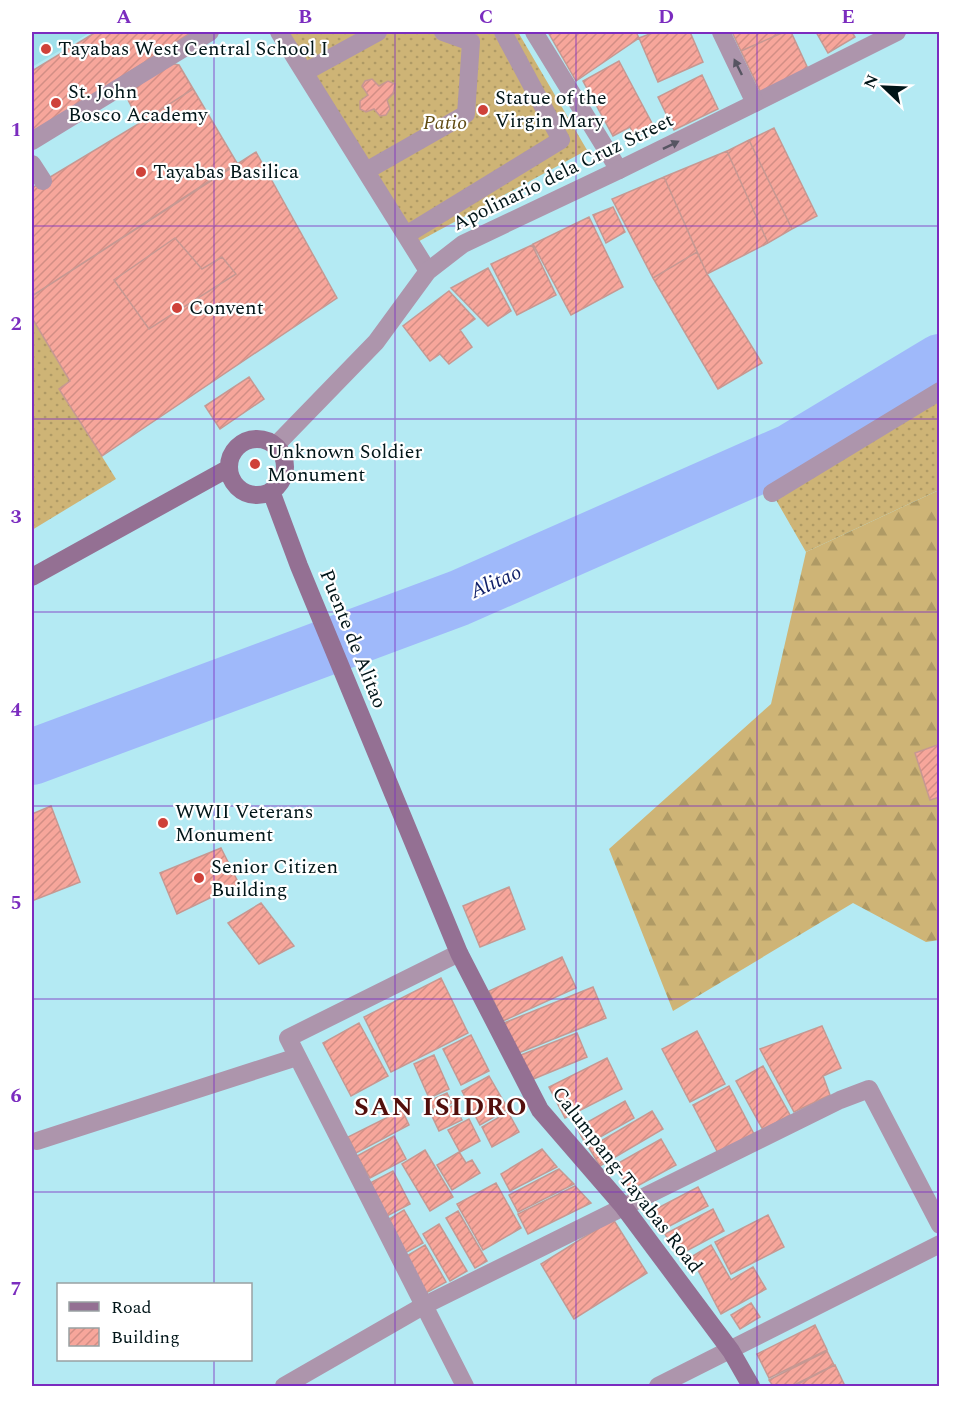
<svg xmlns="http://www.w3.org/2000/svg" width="971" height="1418" font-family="Spectral,serif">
<defs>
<pattern id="grass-dots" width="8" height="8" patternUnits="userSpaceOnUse" patternTransform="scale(1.5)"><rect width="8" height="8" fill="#ceb476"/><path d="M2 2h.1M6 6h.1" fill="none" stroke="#af9a65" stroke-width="1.8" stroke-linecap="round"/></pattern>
<pattern id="forest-firs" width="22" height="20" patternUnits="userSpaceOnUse" patternTransform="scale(1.5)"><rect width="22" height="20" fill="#ceb476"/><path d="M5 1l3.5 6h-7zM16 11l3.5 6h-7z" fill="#af9a65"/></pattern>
<pattern id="building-hatch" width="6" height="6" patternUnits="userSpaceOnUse" patternTransform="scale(1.5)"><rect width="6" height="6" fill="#f7a69b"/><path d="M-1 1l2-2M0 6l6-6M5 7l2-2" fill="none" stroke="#d28e85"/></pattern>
</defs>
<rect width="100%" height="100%" fill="#b4eaf3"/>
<!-- built -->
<path fill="#9fe0ea" d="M 32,32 L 91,32 L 32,67 Z"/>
<!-- grass -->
<path fill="url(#grass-dots)" d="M 279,32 L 518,32 L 587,150 L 412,245 Z
M 32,318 L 70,381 L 60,389 L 116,479 L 32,530 Z
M 939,362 L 939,490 L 806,552 L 772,493 L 760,465 L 792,451 Z"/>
<!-- forest -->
<path fill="url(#forest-firs)" d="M 939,490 L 939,940 L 926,942 L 853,903 L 673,1011 L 609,849 L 771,704 L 806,552 Z"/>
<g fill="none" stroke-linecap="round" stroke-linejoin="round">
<!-- river -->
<path stroke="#9fb9fa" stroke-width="56" d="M 32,757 L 459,598 L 792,451 L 940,362"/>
</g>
<!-- building -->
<path fill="url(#building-hatch)" stroke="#c69892" stroke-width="1.5" d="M 96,32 L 192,32 L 32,134 L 32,71 Z
M 548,32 L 636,32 L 639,38 L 576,81 Z
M 655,32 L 690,32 L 703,62 L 658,82 L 639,38 Z
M 732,32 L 784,32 L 741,51 Z
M 784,32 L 791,32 L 809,71 L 761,93 L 741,51 Z
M 816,32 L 852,32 L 855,37 L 828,53 Z
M 619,61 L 654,127 L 635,137 L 630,127 L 613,136 L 583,81 Z
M 169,63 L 179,65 L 237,163 L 32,296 L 32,188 L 140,123 L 126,96 L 130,88 Z
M 169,63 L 179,65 L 237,163 L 32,296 L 32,188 L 140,123 L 126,96 L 130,88 Z
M 169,63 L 179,65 L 193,89 L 140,123 L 126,96 L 130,88 Z
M 702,75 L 718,109 L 674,130 L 658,97 Z
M 372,79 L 379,86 L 388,81 L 395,84 L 393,94 L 387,100 L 390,109 L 386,115 L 380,116 L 374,109 L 366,112 L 360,109 L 360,101 L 368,95 L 362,86 L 365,81 Z
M 774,128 L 817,216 L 792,229 L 749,140 Z
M 749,140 L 792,229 L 768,243 L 727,151 Z
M 727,151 L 768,243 L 707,274 L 664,177 Z
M 256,152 L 337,298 L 102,456 L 59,389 L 70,381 L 32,318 L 32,296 Z
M 256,152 L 337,298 L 102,456 L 59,389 L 70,381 L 32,318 L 32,296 Z
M 664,177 L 697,252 L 653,278 L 612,199 Z
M 613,207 L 625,232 L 606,243 L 593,215 Z
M 589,217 L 623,287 L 571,315 L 533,244 Z
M 175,238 L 202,269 L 222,257 L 236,274 L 149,329 L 114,280 Z
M 175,238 L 202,269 L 222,257 L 236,274 L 149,329 L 114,280 Z
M 532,245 L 556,295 L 517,315 L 491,264 Z
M 697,252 L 707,274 L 762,363 L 718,389 L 653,278 Z
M 488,268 L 511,311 L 488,326 L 451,288 Z
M 449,291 L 475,319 L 460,330 L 472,347 L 449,364 L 440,354 L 430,361 L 403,326 Z
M 249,377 L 264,399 L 220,429 L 205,406 Z
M 940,744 L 940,797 L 930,800 L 915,753 Z
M 51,806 L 80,882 L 32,901 L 32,814 Z
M 221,848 L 239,884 L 177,914 L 160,873 Z
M 509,887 L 525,929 L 480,947 L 463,906 Z
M 261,903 L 294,946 L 259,964 L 228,923 Z
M 562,957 L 576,988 L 503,1021 L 489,991 Z
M 441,978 L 468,1033 L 391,1072 L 364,1017 Z
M 593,987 L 606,1018 L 516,1054 L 504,1023 Z
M 359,1023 L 388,1076 L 351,1096 L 323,1043 Z
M 822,1026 L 841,1068 L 823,1076 L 830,1095 L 794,1112 L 760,1049 Z
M 697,1031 L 725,1084 L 690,1102 L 662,1049 Z
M 577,1033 L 587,1057 L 531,1080 L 521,1055 Z
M 471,1035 L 489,1071 L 461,1085 L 443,1049 Z
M 434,1055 L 449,1089 L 429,1098 L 414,1064 Z
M 607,1058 L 622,1089 L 565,1118 L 549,1087 Z
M 763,1066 L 790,1115 L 763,1130 L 736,1081 Z
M 489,1076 L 508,1109 L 480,1125 L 462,1091 Z
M 729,1086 L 755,1136 L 719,1155 L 693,1105 Z
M 447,1093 L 452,1103 L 435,1112 L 429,1101 Z
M 625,1101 L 634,1118 L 586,1145 L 577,1128 Z
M 454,1105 L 462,1120 L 439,1131 L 432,1116 Z
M 402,1110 L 409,1125 L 356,1153 L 348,1137 Z
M 652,1111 L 663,1129 L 600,1166 L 589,1148 Z
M 508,1112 L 519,1132 L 492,1147 L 482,1127 Z
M 469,1119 L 480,1141 L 460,1152 L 448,1130 Z
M 394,1136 L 406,1159 L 370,1178 L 357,1156 Z
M 661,1139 L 676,1165 L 630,1190 L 615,1165 Z
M 542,1149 L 557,1167 L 510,1191 L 501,1174 Z
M 425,1150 L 453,1197 L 430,1211 L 402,1164 Z
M 459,1152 L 466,1163 L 472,1160 L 480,1173 L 452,1190 L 437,1165 Z
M 559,1169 L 574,1184 L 518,1212 L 509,1195 Z
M 393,1171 L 410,1204 L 387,1216 L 370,1183 Z
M 496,1183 L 521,1228 L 483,1250 L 457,1204 Z
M 575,1186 L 591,1203 L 528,1234 L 518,1214 Z
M 698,1187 L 708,1206 L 662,1230 L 652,1211 Z
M 713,1209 L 724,1231 L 677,1256 L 665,1234 Z
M 404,1210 L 423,1243 L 405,1253 L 386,1221 Z
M 458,1211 L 487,1261 L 475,1268 L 446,1218 Z
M 768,1215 L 784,1247 L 731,1274 L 715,1242 Z
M 613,1219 L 647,1273 L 574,1319 L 541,1264 Z
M 439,1224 L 467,1271 L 450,1281 L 423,1234 Z
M 425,1245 L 446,1282 L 426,1293 L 405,1257 Z
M 711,1245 L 731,1280 L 753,1267 L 766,1289 L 721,1314 L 691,1257 Z
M 751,1303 L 760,1317 L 740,1329 L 731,1315 Z
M 815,1325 L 827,1350 L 769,1378 L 757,1354 Z
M 827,1351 L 834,1365 L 792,1386 L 773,1386 L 769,1380 Z
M 835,1365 L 844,1384 L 840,1386 L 794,1386 Z"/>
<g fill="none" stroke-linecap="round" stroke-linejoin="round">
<!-- pedestrian -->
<path stroke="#ad95ac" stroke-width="18" d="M 279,32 L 428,271
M 305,72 L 378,32
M 32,141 L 210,32
M 32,164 L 43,181
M 366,171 L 466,114 L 471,42 L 443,32
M 406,235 L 561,140 L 503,32
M 772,493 L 940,391"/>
<!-- minor -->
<path stroke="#ad95ac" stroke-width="18" d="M 534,32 L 619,170
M 755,103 L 897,32
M 459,953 L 288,1038 L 465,1386
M 37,1141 L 297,1057
M 284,1386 L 423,1306 L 840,1100 L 869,1089 L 940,1225
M 658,1386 L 940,1244"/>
<!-- tertiary -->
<path stroke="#ad95ac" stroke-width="18" d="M 276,445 L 376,342 L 428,271 L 463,244 L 619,170 L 755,103 L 721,32"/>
<!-- secondary -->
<path stroke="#947093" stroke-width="18" d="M229 467a28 28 0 1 1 56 0a28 28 0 1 1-56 0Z
M 271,491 L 299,566 L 459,953 L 540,1110 L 623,1206 L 731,1351 L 751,1386
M 32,577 L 229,468"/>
</g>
<!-- one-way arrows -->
<defs><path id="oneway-solid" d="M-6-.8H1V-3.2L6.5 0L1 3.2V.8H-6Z" transform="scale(1.5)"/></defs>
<g fill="#575562">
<use href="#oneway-solid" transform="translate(738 67) rotate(-116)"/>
<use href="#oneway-solid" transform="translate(671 145) rotate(-26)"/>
</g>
<!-- grid -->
<path fill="none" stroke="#7b2cbf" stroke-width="1.5" stroke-opacity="0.55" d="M 214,32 L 214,1284M 395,32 L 395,1386M 576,32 L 576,1386M 757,32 L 757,1386M 32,226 L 940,226M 32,419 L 940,419M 32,612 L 940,612M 32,806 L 940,806M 32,999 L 940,999M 32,1192 L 940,1192M 214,1360 L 214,1386"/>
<!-- markers -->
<g fill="#cf4139" stroke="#fff" stroke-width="2">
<circle cx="46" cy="49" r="6"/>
<circle cx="56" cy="103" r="6"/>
<circle cx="483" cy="110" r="6"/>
<circle cx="141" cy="172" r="6"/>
<circle cx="177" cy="308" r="6"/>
<circle cx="255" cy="464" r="6"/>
<circle cx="163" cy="823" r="6"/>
<circle cx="199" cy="878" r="6"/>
</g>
<g text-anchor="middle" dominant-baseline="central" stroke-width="4.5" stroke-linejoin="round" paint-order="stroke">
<!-- poi labels -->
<g font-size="20" fill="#011518" stroke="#fff" text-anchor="start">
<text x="58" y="49">Tayabas West Central School I</text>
<text x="68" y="92">St. John<tspan x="68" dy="23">Bosco Academy</tspan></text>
<text x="495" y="98">Statue of the<tspan x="495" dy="23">Virgin Mary</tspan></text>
<text x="153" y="172">Tayabas Basilica</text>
<text x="189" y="308">Convent</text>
<text x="267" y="452">Unknown Soldier<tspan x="267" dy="23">Monument</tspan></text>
<text x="175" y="812">WWII Veterans<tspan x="175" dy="23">Monument</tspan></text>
<text x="211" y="867">Senior Citizen<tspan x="211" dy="23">Building</tspan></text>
</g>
<!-- park labels -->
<g font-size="20" font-style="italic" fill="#614c14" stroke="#fff">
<text x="445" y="123">Patio</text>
</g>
<!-- street labels -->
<g font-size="20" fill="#011518" stroke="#fff">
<text transform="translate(563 172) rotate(-26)">Apolinario dela Cruz Street</text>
<text transform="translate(353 639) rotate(68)">Puente de Alitao</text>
<text transform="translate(627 1180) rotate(52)">Calumpang-Tayabas Road</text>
</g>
<!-- water labels -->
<g font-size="21" font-style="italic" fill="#102069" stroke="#fff">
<text transform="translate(496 582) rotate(-24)">Alitao</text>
</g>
<!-- district labels -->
<g font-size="26" font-weight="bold" letter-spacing="1.5" fill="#530f0c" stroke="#fff">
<text x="441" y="1107">SAN ISIDRO</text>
</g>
</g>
<!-- border -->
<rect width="971" height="1418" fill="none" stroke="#ffffff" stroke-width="66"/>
<!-- legend -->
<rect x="57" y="1283" width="195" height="78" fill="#ffffff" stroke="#99a1a3" stroke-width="1.5"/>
<rect x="69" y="1302" width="30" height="9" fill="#947093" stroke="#99a1a3" stroke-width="1.5"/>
<text x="111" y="1313" font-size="18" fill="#011518">Road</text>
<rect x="69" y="1328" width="30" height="18" fill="url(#building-hatch)" stroke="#99a1a3" stroke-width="1.5"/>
<text x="111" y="1343" font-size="18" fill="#011518">Building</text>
<!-- north arrow -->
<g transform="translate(884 87) rotate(293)" stroke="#ffffff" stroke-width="4.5" paint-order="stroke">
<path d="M0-4.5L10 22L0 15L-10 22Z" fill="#011518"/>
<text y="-9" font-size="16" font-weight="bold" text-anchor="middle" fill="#011518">N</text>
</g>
<rect x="33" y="33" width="905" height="1352" fill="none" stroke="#7b2cbf" stroke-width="2"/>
<g font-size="20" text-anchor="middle" font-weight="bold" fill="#7b2cbf">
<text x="124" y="23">A</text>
<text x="305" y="23">B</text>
<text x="486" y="23">C</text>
<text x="666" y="23">D</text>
<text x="848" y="23">E</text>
<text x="16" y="136">1</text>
<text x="16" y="330">2</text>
<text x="16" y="523">3</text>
<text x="16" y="716">4</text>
<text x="16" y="909">5</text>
<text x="16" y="1102">6</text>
<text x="16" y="1295">7</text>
</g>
</svg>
